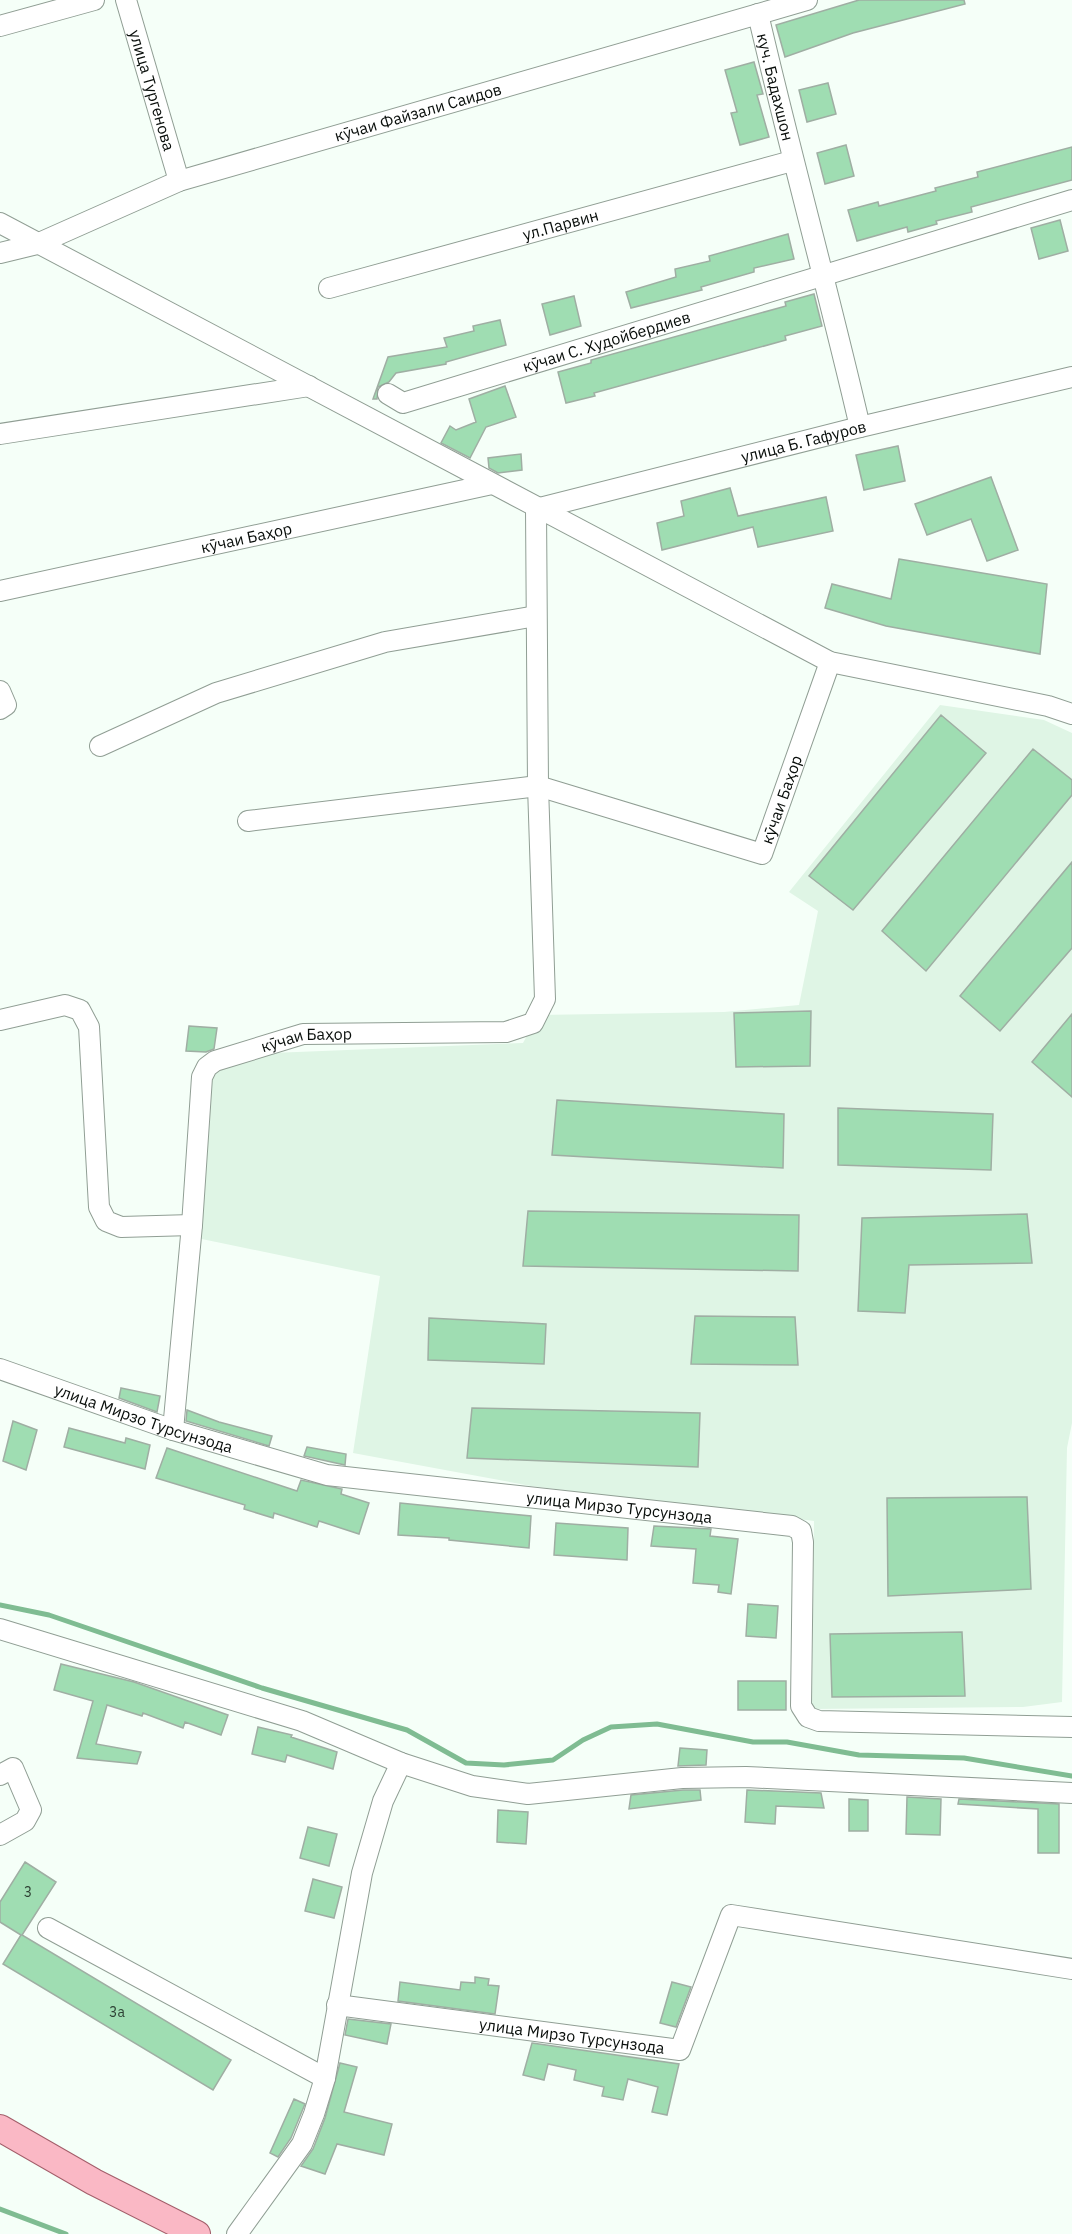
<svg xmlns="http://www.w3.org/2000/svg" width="1072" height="2234" font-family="'IBM Plex Sans',sans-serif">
<rect width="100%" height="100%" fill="#f5fff8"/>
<!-- built -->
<path fill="#dff5e5" d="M 940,705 L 1044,720 L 1072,733 L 1072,1423 L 1067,1448 L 1062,1702 L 1023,1707 L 812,1709 L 814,1521 L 531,1486 L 353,1453 L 380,1276 L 197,1238 L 212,1073 L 272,1053 L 523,1043 L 538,1015 L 724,1012 L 799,1005 L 818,911 L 789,892 Z"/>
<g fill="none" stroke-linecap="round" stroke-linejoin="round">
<!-- stream -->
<path stroke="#7fbc92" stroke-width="5" d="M 0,1605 L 49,1615 L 262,1688 L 407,1730 L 466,1763 L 504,1765 L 553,1760 L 583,1740 L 611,1727 L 657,1724 L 753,1742 L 787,1742 L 859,1755 L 964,1758 L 1072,1776
M 0,2209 L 66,2234"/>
</g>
<!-- building -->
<path fill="#9fddb2" stroke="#9faea3" stroke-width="1.5" d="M 859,0 L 964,0 L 965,4 L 853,33 L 785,57 L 776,25 Z
M 754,62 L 763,94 L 757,95 L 769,137 L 740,145 L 731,113 L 737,112 L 725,70 Z
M 828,83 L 836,114 L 807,122 L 799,90 Z
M 846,145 L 854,176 L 825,184 L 817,153 Z
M 1072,147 L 1072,180 L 971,207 L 972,212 L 936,221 L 937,224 L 908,232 L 907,227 L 857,241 L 848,210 L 878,202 L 879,206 L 936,191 L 935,188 L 978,177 L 977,172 Z
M 1060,220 L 1068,251 L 1039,259 L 1031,228 Z
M 788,234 L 794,259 L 754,268 L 754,272 L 701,287 L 702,290 L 631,308 L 626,292 L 676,277 L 675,269 L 710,261 L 709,256 Z
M 814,294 L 822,326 L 785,336 L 786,340 L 594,393 L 595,396 L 566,403 L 558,372 L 591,363 L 591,360 L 786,306 L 785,302 Z
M 574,296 L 581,326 L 550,335 L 542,304 Z
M 500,320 L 506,345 L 446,362 L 446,364 L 396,373 L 389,382 L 378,387 L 377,399 L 373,399 L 388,357 L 447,347 L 444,338 L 474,331 L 473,326 Z
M 505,386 L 516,417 L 486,427 L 470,458 L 441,443 L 450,426 L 456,430 L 476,422 L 469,399 Z
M 898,446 L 905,481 L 864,490 L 856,455 Z
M 521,454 L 522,470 L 498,473 L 489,468 L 488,458 Z
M 991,477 L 1018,550 L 987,561 L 971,519 L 927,535 L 915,504 Z
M 730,488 L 738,516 L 826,497 L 833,531 L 758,547 L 753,527 L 662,550 L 657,523 L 684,516 L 681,501 Z
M 899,559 L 1047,584 L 1040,654 L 886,626 L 825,608 L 832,584 L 891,599 Z
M 941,715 L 986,753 L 853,910 L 809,876 Z
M 1033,749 L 1072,780 L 1072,795 L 926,971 L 882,931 Z
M 1072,862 L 1072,948 L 1000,1031 L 960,996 Z
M 811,1011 L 810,1066 L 736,1067 L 734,1013 Z
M 1072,1014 L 1072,1097 L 1032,1062 Z
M 189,1026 L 217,1028 L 214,1049 L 206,1052 L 186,1051 Z
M 557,1100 L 784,1114 L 783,1168 L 552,1155 Z
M 838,1108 L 993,1114 L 991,1170 L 838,1165 Z
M 528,1211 L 799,1215 L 798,1271 L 523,1266 Z
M 1027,1214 L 1032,1263 L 909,1265 L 905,1313 L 858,1311 L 862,1218 Z
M 695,1316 L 795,1317 L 798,1365 L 691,1364 Z
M 429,1318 L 546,1324 L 544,1364 L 428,1360 Z
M 121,1388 L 160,1396 L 157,1412 L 119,1398 Z
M 472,1408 L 700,1413 L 698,1467 L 467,1458 Z
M 187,1410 L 219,1422 L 272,1436 L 269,1446 L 186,1421 Z
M 13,1421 L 37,1430 L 26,1470 L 3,1461 Z
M 69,1428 L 125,1443 L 126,1438 L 150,1445 L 145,1469 L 64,1447 Z
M 307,1447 L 346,1454 L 345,1465 L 304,1456 Z
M 167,1448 L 297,1491 L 301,1480 L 342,1489 L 341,1494 L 369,1503 L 359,1534 L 319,1521 L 317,1527 L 274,1513 L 273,1518 L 244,1509 L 245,1505 L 156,1478 Z
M 1027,1497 L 1031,1589 L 888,1596 L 887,1498 Z
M 400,1503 L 531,1516 L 529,1548 L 449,1540 L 449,1538 L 398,1535 Z
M 556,1523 L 628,1528 L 627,1560 L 554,1555 Z
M 654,1526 L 711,1529 L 710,1536 L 738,1539 L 731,1594 L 718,1592 L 719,1585 L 693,1583 L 696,1549 L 651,1546 Z
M 748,1604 L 778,1606 L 776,1638 L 746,1636 Z
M 962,1632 L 965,1696 L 832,1697 L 830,1634 Z
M 61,1664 L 134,1682 L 228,1715 L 221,1735 L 185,1722 L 183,1728 L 143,1713 L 142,1716 L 107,1705 L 96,1744 L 141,1752 L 137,1764 L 77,1758 L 93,1701 L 54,1690 Z
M 738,1681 L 786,1681 L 786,1710 L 738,1710 Z
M 258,1727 L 292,1735 L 291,1737 L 337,1752 L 333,1769 L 287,1755 L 285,1762 L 252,1754 Z
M 680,1748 L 707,1750 L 706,1765 L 678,1766 Z
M 683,1790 L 700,1790 L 701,1800 L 629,1809 L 631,1795 Z
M 747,1790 L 821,1793 L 824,1808 L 776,1806 L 775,1824 L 745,1822 Z
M 907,1797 L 941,1799 L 940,1835 L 906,1834 Z
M 849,1799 L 868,1800 L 868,1831 L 849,1831 Z
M 959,1799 L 1059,1804 L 1059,1853 L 1038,1853 L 1038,1809 L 958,1804 Z
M 498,1810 L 528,1812 L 526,1844 L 497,1842 Z
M 308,1827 L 337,1834 L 329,1866 L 300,1858 Z
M 25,1862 L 56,1882 L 22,1935 L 231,2060 L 213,2090 L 3,1964 L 21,1935 L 0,1922 L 0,1902 Z
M 313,1879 L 342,1887 L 334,1918 L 305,1911 Z
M 475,1977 L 489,1979 L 488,1985 L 499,1986 L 495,2014 L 398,2001 L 400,1982 L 460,1990 L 461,1982 L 475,1983 Z
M 672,1982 L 691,1987 L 676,2027 L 660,2023 Z
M 348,2019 L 391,2024 L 387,2044 L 345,2035 Z
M 532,2043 L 679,2064 L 667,2115 L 652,2112 L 658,2087 L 628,2079 L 623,2100 L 602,2096 L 604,2087 L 574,2080 L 576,2070 L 548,2064 L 544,2080 L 523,2075 Z
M 340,2063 L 357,2067 L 344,2112 L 392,2124 L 384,2155 L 337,2144 L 325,2174 L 301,2166 L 313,2149 L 325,2118 Z
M 294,2099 L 305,2104 L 291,2138 L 278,2157 L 270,2153 Z"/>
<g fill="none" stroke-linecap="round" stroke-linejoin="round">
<!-- minor casing -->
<g stroke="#909e94" stroke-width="22">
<g id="minor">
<path id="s1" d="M 126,0 L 179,181"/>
<path id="s2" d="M 758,14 C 790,152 828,289 860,427"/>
<path d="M 0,26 L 94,0"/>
<path d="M 0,223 L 830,662 L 1048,706 L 1072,714"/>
<path id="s3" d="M 0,253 L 37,244 L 179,181 L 807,0"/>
<path id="s4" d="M 329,288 L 792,161"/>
<path id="s5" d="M 388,394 L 403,403 L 1072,200"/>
<path d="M 0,434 L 309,386"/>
<path id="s6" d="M 536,509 L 860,427 L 1072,377"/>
<path id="s7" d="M 0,591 L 492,484"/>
<path d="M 0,691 L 6,705 L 0,709"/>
<path d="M 100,746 L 216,693 L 385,642 L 536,616"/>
<path id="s8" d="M 248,821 L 538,786 L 762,854 L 830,662"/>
<path d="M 0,1020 L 65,1005 L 80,1010 L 89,1027 L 99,1207 L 106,1221 L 121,1227 L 192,1225"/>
<path id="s9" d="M 0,1369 L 173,1430 L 327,1475 L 792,1526 L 801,1531 L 803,1542 L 801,1706 L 808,1717 L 819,1721 L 1072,1727"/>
<path id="s10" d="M 173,1430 L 192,1225 L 202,1077 L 207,1067 L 215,1061 L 303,1034 L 506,1032 L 533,1023 L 545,999 L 538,786 L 536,509"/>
<path d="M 0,1629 L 302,1721 L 401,1763 L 472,1786 L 528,1794 L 682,1778 L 746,1777 L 1072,1793"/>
<path d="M 0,1775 L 13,1768 L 31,1810 L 25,1821 L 0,1835"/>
<path d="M 48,1928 L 325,2078"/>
<path id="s11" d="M 337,2005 L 680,2050 L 731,1915 L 1072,1969"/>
<path d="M 237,2234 L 302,2144 L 314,2114 L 325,2078 L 362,1873 L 383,1801 L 401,1763"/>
</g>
</g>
<!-- major casing -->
<g stroke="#a35e6a" stroke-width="28">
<path id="major" d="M 0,2128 L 94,2182 L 197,2234"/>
</g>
<!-- minor -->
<use href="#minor" stroke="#fff" stroke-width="20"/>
<!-- major -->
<use href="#major" stroke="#fab8c5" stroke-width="26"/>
</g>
<g text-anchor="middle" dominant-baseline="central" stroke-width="5" stroke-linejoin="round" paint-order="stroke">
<!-- number labels -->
<g font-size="14" fill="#2e4134">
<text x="28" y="1892">3</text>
<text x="117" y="2012">3а</text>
</g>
<!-- street labels -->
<g font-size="16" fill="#080d0a" stroke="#fff">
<text stroke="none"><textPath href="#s2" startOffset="75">куч. Бадахшон</textPath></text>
<text stroke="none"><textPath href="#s1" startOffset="94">улица Тургенова</textPath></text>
<text stroke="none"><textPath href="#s3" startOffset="442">кӯчаи Файзали Саидов</textPath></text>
<text stroke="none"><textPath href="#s4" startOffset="240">ул.Парвин</textPath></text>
<text stroke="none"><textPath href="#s5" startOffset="230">кӯчаи С. Худойбердиев</textPath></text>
<text stroke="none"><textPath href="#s6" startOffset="276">улица Б. Гафуров</textPath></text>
<text stroke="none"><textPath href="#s7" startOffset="252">кӯчаи Баҳор</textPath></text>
<text stroke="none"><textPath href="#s8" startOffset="584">кӯчаи Баҳор</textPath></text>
<text stroke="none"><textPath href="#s10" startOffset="470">кӯчаи Баҳор</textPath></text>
<text stroke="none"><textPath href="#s9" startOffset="152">улица Мирзо Турсунзода</textPath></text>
<text stroke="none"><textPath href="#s9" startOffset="638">улица Мирзо Турсунзода</textPath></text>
<text stroke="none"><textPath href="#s11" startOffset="237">улица Мирзо Турсунзода</textPath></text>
</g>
</g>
</svg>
